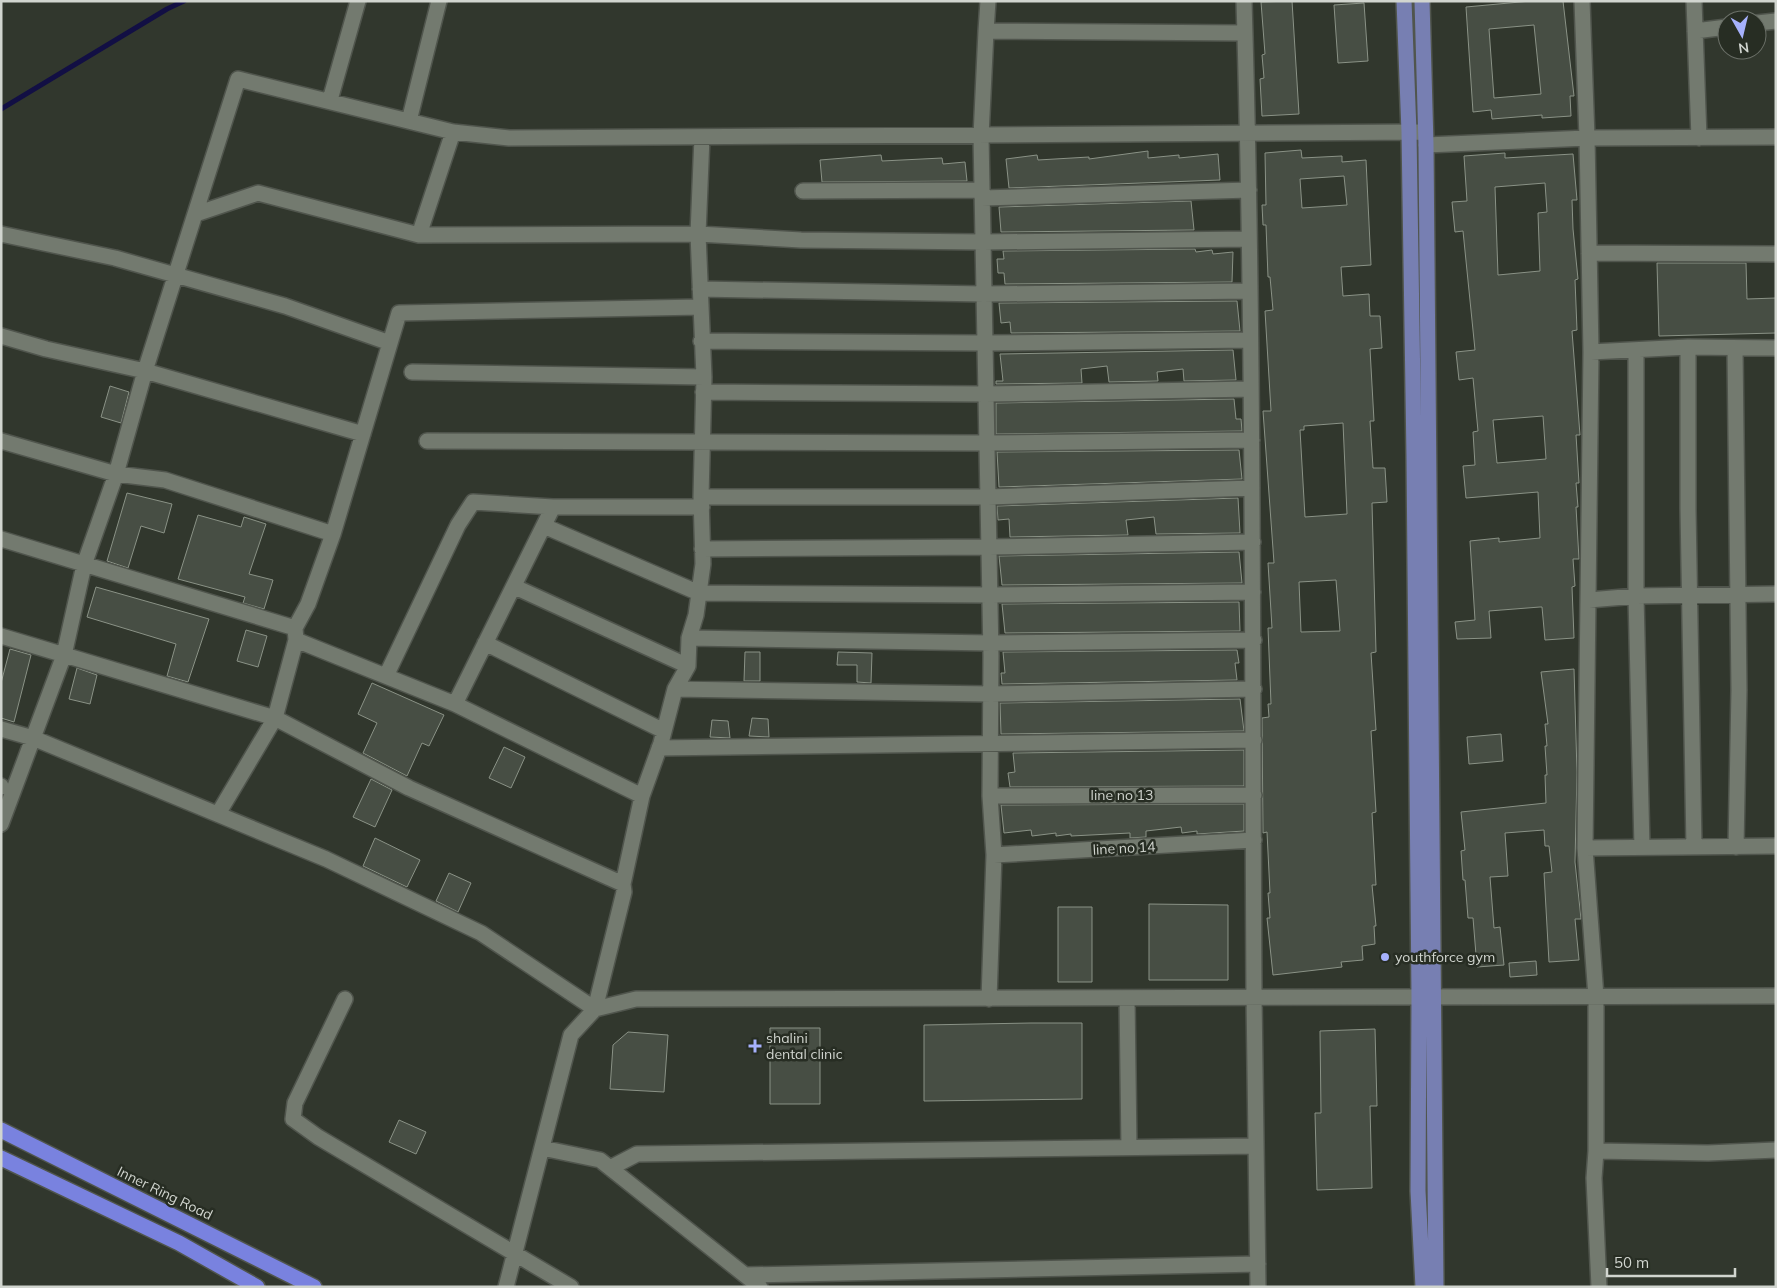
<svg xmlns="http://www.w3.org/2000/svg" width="1777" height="1288" font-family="Mulish,sans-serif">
<rect width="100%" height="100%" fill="#31372d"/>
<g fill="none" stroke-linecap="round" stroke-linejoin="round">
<!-- stream -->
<path stroke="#120f44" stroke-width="5" d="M 1,109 L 167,9 L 184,1"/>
</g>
<!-- building -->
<path fill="#474e44" stroke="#8a9286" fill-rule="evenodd" d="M 1292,1 L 1299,114 L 1262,116 L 1260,79 L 1264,78 L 1262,55 L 1265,54 L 1261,2 Z
M 1531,1 L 1563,1 L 1574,96 L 1570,96 L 1571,116 L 1542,118 L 1542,115 L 1492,119 L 1491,110 L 1473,112 L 1466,7 ZM 1534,25 L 1541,94 L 1494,98 L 1489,29 Z
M 1364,3 L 1368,61 L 1338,63 L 1334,5 Z
M 1301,150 L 1302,158 L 1342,156 L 1342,162 L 1366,160 L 1371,265 L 1341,267 L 1343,296 L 1369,294 L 1370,316 L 1380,316 L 1382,348 L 1370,349 L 1374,421 L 1370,421 L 1373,468 L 1385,468 L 1387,502 L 1372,503 L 1376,652 L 1371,653 L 1376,730 L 1371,731 L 1376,812 L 1372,813 L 1376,885 L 1372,885 L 1376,926 L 1374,926 L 1375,944 L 1362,946 L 1363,960 L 1341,962 L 1342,967 L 1273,975 L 1267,918 L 1270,918 L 1268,893 L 1270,893 L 1267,832 L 1263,833 L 1262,718 L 1269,717 L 1268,704 L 1271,704 L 1268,628 L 1272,628 L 1268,563 L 1274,563 L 1263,411 L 1271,411 L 1265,311 L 1273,310 L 1270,277 L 1268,277 L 1266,225 L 1263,225 L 1262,205 L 1266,205 L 1265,153 ZM 1344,176 L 1347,205 L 1302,208 L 1300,179 ZM 1343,423 L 1347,514 L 1305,517 L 1300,430 L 1304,430 L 1304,426 ZM 1336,580 L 1340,631 L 1301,632 L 1299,582 Z
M 1148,151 L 1148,158 L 1179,155 L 1179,158 L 1218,154 L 1220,180 L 1009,188 L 1006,159 L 1037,155 L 1038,160 L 1089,157 L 1089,159 Z
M 1505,153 L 1505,158 L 1573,154 L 1577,200 L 1572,200 L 1573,229 L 1578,279 L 1575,280 L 1577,330 L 1572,331 L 1580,435 L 1576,435 L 1579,483 L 1576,483 L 1578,507 L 1576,507 L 1579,559 L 1573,559 L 1575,586 L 1572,587 L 1574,638 L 1545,640 L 1542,607 L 1540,607 L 1489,611 L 1491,638 L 1457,639 L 1455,622 L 1475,620 L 1470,541 L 1499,538 L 1499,542 L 1540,538 L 1538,492 L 1466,498 L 1463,466 L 1475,465 L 1473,432 L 1478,431 L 1473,378 L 1459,380 L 1456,352 L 1475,350 L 1463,231 L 1455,232 L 1452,202 L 1467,201 L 1464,156 ZM 1545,183 L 1547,212 L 1538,213 L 1540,271 L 1498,275 L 1495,187 ZM 1543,416 L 1546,459 L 1497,463 L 1493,420 Z
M 881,155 L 882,161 L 942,158 L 943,164 L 965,162 L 967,181 L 822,182 L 820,160 Z
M 1191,201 L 1194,230 L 1001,232 L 999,207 Z
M 1195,249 L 1196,252 L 1212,250 L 1213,254 L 1233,252 L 1232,282 L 1005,284 L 1004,273 L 998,273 L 997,259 L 1004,259 L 1003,251 Z
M 1657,263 L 1746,263 L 1747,299 L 1776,298 L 1776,333 L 1659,336 Z
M 1237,301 L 1240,331 L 1011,333 L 1010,322 L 1001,323 L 999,303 Z
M 1233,350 L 1236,380 L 1184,381 L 1183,369 L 1157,372 L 1158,381 L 1109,382 L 1107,366 L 1081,369 L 1082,383 L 996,384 L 996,381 L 1003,381 L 1000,354 Z
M 110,386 L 129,392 L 121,423 L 101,417 Z
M 1234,399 L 1236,419 L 1241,419 L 1242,431 L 996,434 L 996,403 Z
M 1239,450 L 1242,479 L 999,487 L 997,452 Z
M 127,493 L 172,504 L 164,533 L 141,526 L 128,568 L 107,561 Z
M 1238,498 L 1240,533 L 1156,534 L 1154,517 L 1126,520 L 1128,535 L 1010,537 L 1009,519 L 998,520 L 997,506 Z
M 198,515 L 241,527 L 244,517 L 266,524 L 249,574 L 273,580 L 264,609 L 243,603 L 245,597 L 178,579 Z
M 1239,552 L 1242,583 L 1002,585 L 999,556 Z
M 96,587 L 209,619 L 188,682 L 167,676 L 176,644 L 87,617 Z
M 1239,602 L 1240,631 L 1005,633 L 1002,604 Z
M 246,630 L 267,636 L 258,667 L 237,661 Z
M 10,649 L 31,655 L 14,722 L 1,718 L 1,683 Z
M 1237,650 L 1239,663 L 1235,663 L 1237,680 L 1002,684 L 1001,673 L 1005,673 L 1003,652 Z
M 745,652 L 760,652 L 760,681 L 744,681 Z
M 838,652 L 872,653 L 871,683 L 857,682 L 857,665 L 837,665 Z
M 77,668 L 97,675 L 90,704 L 69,699 Z
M 1574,669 L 1577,772 L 1575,862 L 1581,919 L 1575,919 L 1579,960 L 1549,962 L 1544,873 L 1552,872 L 1549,846 L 1545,846 L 1544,830 L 1505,833 L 1508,876 L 1490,877 L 1494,928 L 1500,927 L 1504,965 L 1477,967 L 1473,918 L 1468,918 L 1465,880 L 1463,880 L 1461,851 L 1465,850 L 1461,812 L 1546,803 L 1545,775 L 1547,775 L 1545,746 L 1547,746 L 1545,724 L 1548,724 L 1541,672 Z
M 372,683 L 444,715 L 429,746 L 422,743 L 407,776 L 363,753 L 377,723 L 358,714 Z
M 1240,699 L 1244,731 L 1001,734 L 1000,703 Z
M 752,718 L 768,719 L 769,737 L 749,736 Z
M 712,720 L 728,721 L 730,738 L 710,737 Z
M 1501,734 L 1503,761 L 1469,764 L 1467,737 Z
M 504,747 L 525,757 L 511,788 L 489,778 Z
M 1244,750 L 1244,786 L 1010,787 L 1008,773 L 1015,772 L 1013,753 Z
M 371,779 L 392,790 L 375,827 L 353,817 Z
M 1244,804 L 1244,831 L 1197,834 L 1197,831 L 1182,833 L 1181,827 L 1146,831 L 1146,837 L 1130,838 L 1130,833 L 1071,836 L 1071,834 L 1056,836 L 1056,833 L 1032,836 L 1031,830 L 1004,833 L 1001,805 Z
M 375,838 L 420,860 L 407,887 L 363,866 Z
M 449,873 L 471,883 L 458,912 L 436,901 Z
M 1149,904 L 1228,905 L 1228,980 L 1149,980 Z
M 1058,907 L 1092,907 L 1092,982 L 1058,982 Z
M 1536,961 L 1537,975 L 1510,977 L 1509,963 Z
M 1031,1023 L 1082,1023 L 1082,1099 L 924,1101 L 924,1025 Z
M 770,1028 L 820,1028 L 820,1104 L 770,1104 Z
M 1375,1029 L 1377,1106 L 1370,1106 L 1372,1188 L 1317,1190 L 1315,1113 L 1321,1113 L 1320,1031 Z
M 628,1032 L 668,1035 L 664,1092 L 610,1089 L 613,1045 Z
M 399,1120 L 426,1132 L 416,1154 L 389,1142 Z"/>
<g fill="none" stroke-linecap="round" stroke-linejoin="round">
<!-- minor casing -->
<g stroke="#50554d" stroke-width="18">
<path id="minor" d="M 1244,1 C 1254,333 1252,664 1254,996 C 1255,1093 1257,1190 1258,1287
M 1582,1 L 1587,138 L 1776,137
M 1694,1 L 1699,138
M 1757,23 L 1776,21
M 986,31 L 988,1
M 1695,31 L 1727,27
M 330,100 L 358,1
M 409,121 L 439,1
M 453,132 L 419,235 L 698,234 L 801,240 L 983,242 L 1249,239
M 1426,145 L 1587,138 L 1591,352 L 1585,848 L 1596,997 L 1596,1151 L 1594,1178 L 1599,1287
M 803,191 L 982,190
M 982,198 L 1249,190
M 196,214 L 258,193 L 419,235
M 1,234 L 115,258 L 285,306 L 390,343
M 1589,253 L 1776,254
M 700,289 L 984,294 L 1250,291
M 1,336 L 46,349 L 145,371 L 363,434
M 701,341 L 985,343 L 1250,340
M 1688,347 L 1688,509 L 1694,847
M 1735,349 L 1739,690 L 1736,847
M 1636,350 L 1636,596 L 1642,847
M 1591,352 L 1688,347 L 1776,348
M 412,372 L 704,377
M 703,392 L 986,394 L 1251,389
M 1,441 L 116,474 L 165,480 L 333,534
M 427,441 L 987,443 L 1252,440
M 701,497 L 988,497 L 1252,488
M 544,526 L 699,593 L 990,595 L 1253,592
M 1,539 L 295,628
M 702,549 L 989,547 L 1253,542
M 515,587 L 688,666
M 1589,600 L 1636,596 L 1776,594
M 1,636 L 275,718 L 409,788 L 623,884
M 689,638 L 991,643 L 1254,640
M 485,643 L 664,731
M 386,676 L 458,525 L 473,502 L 553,507
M 675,689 L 991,694 L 1254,689
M 455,704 L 553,507 L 702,507
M 1,729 L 33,738 L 326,859 L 481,933 L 595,1009 L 624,892 L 623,884 L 642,796 L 661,743 L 675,689 L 688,666 L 689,638 L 696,615 L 703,564 L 701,497 L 704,377 L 698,234 L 702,137
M 659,748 L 1254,740
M 1,786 L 1,787
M 642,796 L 455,704 L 296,640 L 295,628 L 308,604 L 333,534 L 399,313 L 700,307
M 990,796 L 1254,795
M 218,814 L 275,718 L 296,640
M 1,824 L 64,655 L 84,565 L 116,474 L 145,371 L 238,79 L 453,132 L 509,138 L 1422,132
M 1585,848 L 1776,846
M 994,855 L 1254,840
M 1127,998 L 1129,1148
M 345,999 L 295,1103 L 293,1119 L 318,1137 L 571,1287
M 989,999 L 994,855 L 990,796 L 991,656 L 981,136 L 986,31 L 1245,33
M 542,1148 L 600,1160 L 760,1287
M 1596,1151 L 1708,1153 L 1776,1150
M 610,1168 L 637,1154 L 1256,1146
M 745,1275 L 1258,1264
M 506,1287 L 571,1035 L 595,1009 L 636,999 L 1776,996"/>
</g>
<!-- major casing -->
<g stroke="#50554d" stroke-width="18">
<path id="major" d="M 1404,1 L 1409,132 L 1414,457 L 1419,997 L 1418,1191 L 1423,1287
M 1422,1 L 1426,145 L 1436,1287"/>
</g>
<!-- highway casing -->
<g stroke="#50554d" stroke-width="18">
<path id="highway" d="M 1,1130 L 314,1287
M 1,1158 L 179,1243 L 257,1287"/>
</g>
<!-- minor -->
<use href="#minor" stroke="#737a6f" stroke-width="15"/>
<!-- major -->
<use href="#major" stroke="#777fb2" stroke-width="15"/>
<!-- highway -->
<use href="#highway" stroke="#7982df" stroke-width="15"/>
</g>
<!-- markers -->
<g fill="#a6b1fc" stroke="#272d23" stroke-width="2">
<circle cx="1385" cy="957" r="5"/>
<path d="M752.5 1038.5h5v5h5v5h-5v5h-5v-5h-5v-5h5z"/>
</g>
<g text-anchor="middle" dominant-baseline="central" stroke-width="5" stroke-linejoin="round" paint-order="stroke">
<!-- street labels -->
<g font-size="14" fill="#d1d5cf" stroke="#272d23">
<text x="1122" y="795">line no 13</text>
<text transform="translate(1124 848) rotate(-3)">line no 14</text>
<text transform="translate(165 1193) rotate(26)">Inner Ring Road</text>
</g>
<!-- poi labels -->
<g font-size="14" fill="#d1d5cf" stroke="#272d23" text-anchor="start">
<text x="1395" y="957">youthforce gym</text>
<text x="766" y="1038">shalini<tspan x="766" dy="16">dental clinic</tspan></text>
</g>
</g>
<!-- border -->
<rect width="1777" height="1288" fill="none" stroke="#d1d5cf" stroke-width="5"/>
<!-- north arrow -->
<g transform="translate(1742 35) rotate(172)"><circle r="24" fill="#272d23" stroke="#6b7068"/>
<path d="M0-4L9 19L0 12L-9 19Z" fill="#a6b1fc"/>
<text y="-8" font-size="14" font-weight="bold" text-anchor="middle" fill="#d1d5cf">N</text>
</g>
<!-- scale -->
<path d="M1607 1268v8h128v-8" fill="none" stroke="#d1d5cf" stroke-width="2.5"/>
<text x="1614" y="1268" font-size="15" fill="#d1d5cf" stroke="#272d23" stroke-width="4" paint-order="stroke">50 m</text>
</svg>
